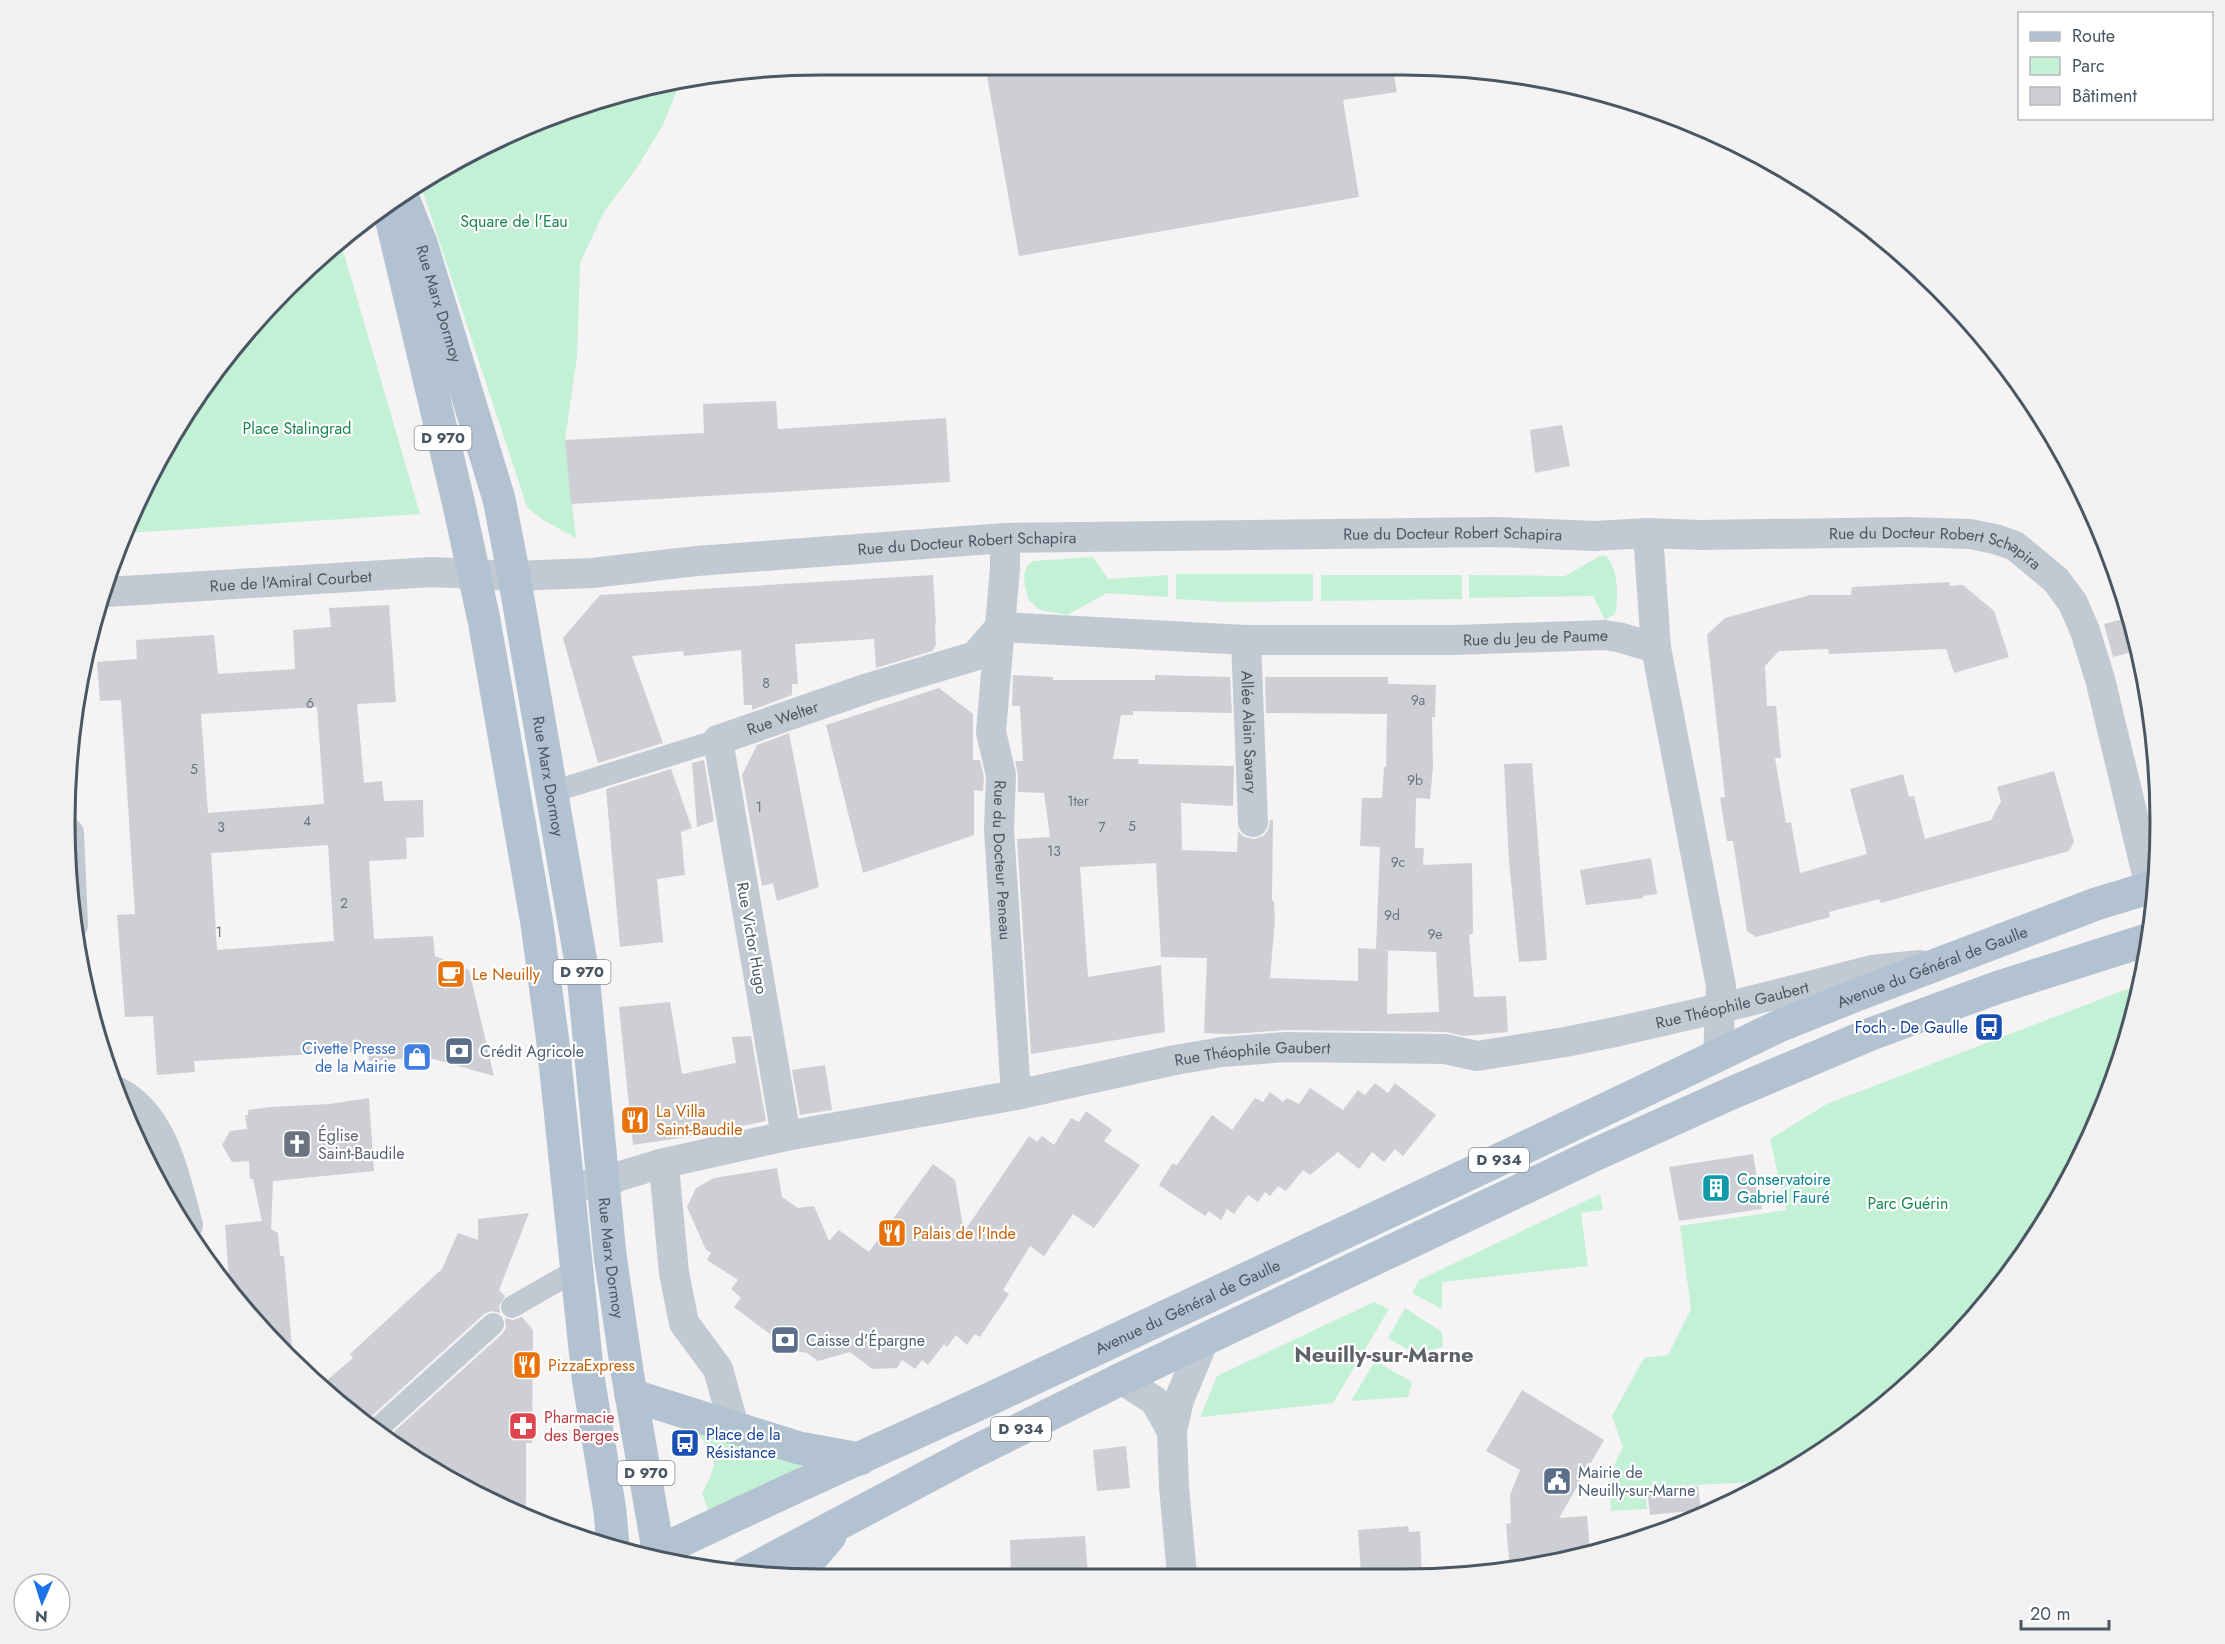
<svg xmlns="http://www.w3.org/2000/svg" width="2225" height="1644" font-family="Jost,sans-serif">
<rect width="100%" height="100%" fill="#f5f3f3"/>
<!-- green -->
<path fill="#c3f1d5" d="M 680,83 L 663,125 L 638,166 L 604,212 L 580,263 L 577,356 L 565,440 L 576,538 L 543,520 L 527,507 L 420,183 L 443,166 L 626,90 Z
M 340,240 L 420,514 L 127,533 L 143,487 L 253,322 L 323,252 Z
M 1600,556 L 1606,556 C 1618,568 1619,598 1615,614 L 1605,620 L 1593,596 L 1469,598 L 1469,575 L 1565,576 Z
M 1093,557 L 1108,579 L 1168,575 L 1168,597 L 1107,593 L 1067,615 L 1040,610 L 1029,600 L 1025,588 L 1024,575 L 1027,566 L 1033,561 Z
M 1176,574 L 1313,574 L 1313,601 L 1229,602 L 1176,599 Z
M 1321,575 L 1462,575 L 1462,599 L 1321,601 Z
M 2130,988 L 2138,989 L 2120,1066 L 2059,1201 L 1972,1322 L 1864,1423 L 1761,1482 L 1645,1487 L 1647,1509 L 1611,1511 C 1609,1480 1608,1476 1623,1447 L 1612,1416 L 1644,1358 L 1668,1355 L 1691,1309 L 1680,1226 L 1786,1210 L 1770,1139 L 1827,1104 Z
M 1600,1194 L 1603,1210 L 1581,1213 L 1588,1266 L 1442,1282 L 1442,1309 L 1412,1293 L 1419,1280 Z
M 1374,1302 L 1389,1309 L 1333,1403 L 1200,1417 L 1217,1376 Z
M 1405,1308 L 1442,1332 L 1443,1346 L 1420,1357 L 1388,1338 Z
M 1375,1361 L 1412,1382 L 1408,1397 L 1351,1401 Z
M 701,1427 L 804,1465 L 708,1510 L 702,1493 C 717,1464 720,1460 698,1434 Z"/>
<!-- building -->
<path fill="#cdcfd5" fill-rule="evenodd" d="M 985,65 L 1392,66 L 1397,92 L 1343,100 L 1359,197 L 1019,256 Z
M 776,401 L 778,429 L 946,418 L 950,482 L 571,504 L 565,440 L 704,433 L 703,404 Z
M 1562,425 L 1570,466 L 1535,473 L 1530,430 Z
M 933,575 L 936,624 L 935,625 L 936,645 L 932,651 L 876,668 L 874,639 L 795,644 L 798,684 L 792,684 L 792,695 L 752,710 L 752,705 L 744,705 L 741,650 L 684,656 L 683,651 L 632,656 L 663,743 L 598,763 L 563,638 L 600,595 Z
M 1950,582 L 1950,586 L 1963,585 L 1994,611 L 2009,657 L 1954,673 L 1946,649 L 1829,654 L 1828,649 L 1779,651 L 1765,666 L 1767,706 L 1776,706 L 1781,758 L 1775,758 L 1786,823 L 1791,822 L 1800,873 L 1867,854 L 1850,789 L 1903,774 L 1909,797 L 1914,796 L 1925,839 L 1991,820 L 2001,801 L 1997,787 L 2054,771 L 2074,842 L 2069,851 L 1881,903 L 1879,899 L 1829,912 L 1830,917 L 1756,937 L 1747,931 L 1733,841 L 1727,841 L 1720,798 L 1725,797 L 1707,635 L 1725,618 L 1810,595 L 1851,595 L 1852,587 Z
M 389,605 L 396,702 L 357,704 L 364,783 L 382,781 L 384,801 L 423,800 L 424,837 L 406,838 L 407,859 L 369,861 L 374,939 L 433,936 L 435,956 L 469,970 L 494,1076 L 426,1057 L 369,1061 L 368,1051 L 194,1061 L 195,1072 L 157,1075 L 153,1016 L 125,1017 L 117,915 L 135,914 L 125,759 L 121,700 L 100,701 L 97,662 L 137,659 L 136,640 L 214,635 L 218,674 L 295,669 L 293,630 L 331,627 L 329,608 ZM 317,707 L 324,804 L 208,813 L 201,714 ZM 328,845 L 334,941 L 217,950 L 211,853 Z
M 2127,618 L 2136,651 L 2113,657 L 2104,624 Z
M 1013,675 L 1053,677 L 1053,680 L 1155,680 L 1155,675 L 1230,677 L 1232,713 L 1133,711 L 1133,715 L 1121,715 L 1113,759 L 1139,759 L 1138,764 L 1234,766 L 1233,806 L 1181,803 L 1182,850 L 1237,852 L 1238,831 L 1244,837 L 1254,839 L 1263,836 L 1268,830 L 1270,820 L 1273,820 L 1272,900 L 1274,902 L 1275,920 L 1270,978 L 1358,981 L 1358,948 L 1376,949 L 1380,847 L 1360,846 L 1362,798 L 1382,798 L 1384,767 L 1386,767 L 1387,714 L 1266,713 L 1265,677 L 1388,677 L 1388,684 L 1436,685 L 1435,717 L 1432,717 L 1433,768 L 1430,799 L 1416,798 L 1415,848 L 1424,848 L 1423,865 L 1472,863 L 1473,933 L 1469,935 L 1474,997 L 1506,996 L 1508,1032 L 1464,1036 L 1445,1032 L 1286,1030 L 1233,1034 L 1204,1033 L 1207,958 L 1161,957 L 1156,863 L 1080,867 L 1088,977 L 1161,965 L 1165,1032 L 1031,1054 L 1017,839 L 1050,837 L 1044,793 L 1018,792 L 1018,775 L 1015,761 L 1023,761 L 1020,706 L 1012,706 ZM 1378,950 L 1436,952 L 1439,1012 L 1387,1014 L 1388,950 Z
M 939,688 L 973,714 L 973,760 L 980,760 L 984,777 L 983,791 L 974,790 L 974,835 L 863,873 L 826,725 Z
M 789,733 L 819,887 L 777,901 L 773,883 L 762,886 L 742,775 L 757,745 Z
M 704,760 L 714,821 L 697,827 L 692,763 Z
M 1532,763 L 1547,960 L 1519,962 L 1509,861 L 1504,764 Z
M 671,769 L 692,828 L 681,832 L 685,875 L 657,879 L 663,942 L 620,947 L 606,789 Z
M 1651,858 L 1657,894 L 1643,896 L 1643,898 L 1586,905 L 1580,870 Z
M 670,1002 L 682,1074 L 736,1063 L 732,1037 L 751,1036 L 766,1121 L 693,1136 L 633,1145 L 619,1007 Z
M 825,1065 L 832,1110 L 800,1115 L 792,1070 Z
M 1375,1083 L 1388,1093 L 1395,1083 L 1436,1115 L 1403,1156 L 1395,1149 L 1384,1162 L 1372,1152 L 1359,1169 L 1338,1152 L 1310,1175 L 1303,1170 L 1286,1191 L 1278,1186 L 1270,1196 L 1265,1192 L 1258,1202 L 1248,1195 L 1234,1214 L 1227,1209 L 1221,1220 L 1209,1211 L 1205,1216 L 1159,1185 L 1172,1164 L 1177,1165 L 1212,1115 L 1232,1130 L 1255,1098 L 1263,1102 L 1270,1092 L 1283,1102 L 1287,1098 L 1299,1104 L 1310,1088 L 1343,1110 L 1358,1090 L 1365,1095 Z
M 369,1098 L 374,1171 L 273,1181 L 271,1229 L 278,1233 L 280,1256 L 284,1256 L 293,1360 L 230,1292 L 225,1225 L 262,1221 L 253,1179 L 250,1179 L 249,1161 L 232,1162 L 222,1145 L 230,1131 L 247,1129 L 245,1115 L 248,1115 L 248,1110 L 270,1107 L 329,1104 Z
M 1086,1111 L 1112,1130 L 1104,1141 L 1140,1165 L 1094,1228 L 1073,1214 L 1044,1256 L 1030,1246 L 1003,1290 L 1009,1294 L 980,1337 L 975,1334 L 967,1345 L 956,1335 L 947,1347 L 944,1344 L 928,1365 L 922,1360 L 915,1369 L 902,1360 L 897,1368 L 872,1369 L 850,1352 L 818,1361 L 807,1353 L 791,1350 L 734,1307 L 741,1298 L 731,1289 L 738,1280 L 707,1260 L 711,1253 L 706,1250 L 687,1207 L 696,1188 L 714,1178 L 777,1168 L 782,1197 L 798,1208 L 814,1206 L 829,1241 L 839,1230 L 869,1252 L 933,1164 L 955,1180 L 964,1232 L 1029,1136 L 1037,1142 L 1042,1136 L 1054,1145 L 1071,1118 L 1079,1122 Z
M 1753,1154 L 1762,1209 L 1679,1221 L 1669,1167 Z
M 529,1213 L 499,1290 L 505,1296 L 499,1306 L 500,1313 L 491,1311 L 484,1314 L 365,1422 L 319,1387 L 353,1358 L 350,1354 L 442,1269 L 458,1233 L 478,1240 L 478,1219 Z
M 522,1317 L 533,1330 L 532,1443 L 526,1443 L 526,1516 L 444,1478 L 387,1438 L 502,1334 L 506,1328 L 505,1318 L 513,1320 Z
M 1522,1390 L 1604,1440 L 1559,1518 L 1587,1516 L 1590,1549 L 1510,1571 L 1506,1524 L 1511,1523 L 1510,1495 L 1520,1470 L 1486,1451 Z
M 1126,1446 L 1130,1488 L 1097,1491 L 1093,1450 Z
M 1698,1486 L 1701,1510 L 1650,1515 L 1647,1489 Z
M 1408,1526 L 1409,1532 L 1420,1531 L 1422,1574 L 1361,1574 L 1358,1530 Z
M 1085,1536 L 1088,1576 L 1011,1576 L 1010,1540 Z"/>
<g fill="none" stroke-linecap="round" stroke-linejoin="round">
<!-- pedestrian -->
<path stroke="#c1cad2" stroke-width="22" d="M 552,792 L 718,740
M 512,1307 L 578,1269
M 376,1430 L 493,1324"/>
<!-- minor -->
<g stroke="#c1cad2" stroke-width="30">
<path d="M 1648,533 L 1656,648 L 1721,986 L 1718,1056"/>
<path id="s1" d="M 1005,538 L 1005,568 L 991,732 L 1001,775 L 999,829 L 1016,1095"/>
<path id="s2" d="M 107,592 L 432,572 L 514,576 L 592,573 L 697,561 L 1005,538 L 1496,532 L 1595,536 L 1648,533 L 1701,535 L 1908,532 L 1970,534 L 1995,539 L 2015,546 L 2056,580 L 2073,603 L 2085,631 L 2100,679 L 2150,887"/>
<path id="s3" d="M 1000,627 L 1246,640 L 1454,640 L 1604,635 L 1618,637 L 1656,648"/>
<path id="s4" d="M 1246,640 L 1253,822"/>
<path d="M 69,833 L 73,925"/>
<path d="M 116,1091 C 164,1114 175,1178 188,1225"/>
<path id="s5" d="M 786,1136 L 718,740 L 868,688 L 975,656 L 1000,627"/>
<path d="M 660,1164 L 665,1177 L 674,1273 L 684,1323 L 718,1369 L 734,1427"/>
<path id="s6" d="M 581,1185 L 603,1184 L 620,1176 L 660,1164 L 786,1136 L 1016,1095 L 1175,1060 L 1222,1052 L 1286,1047 L 1445,1049 L 1477,1056 L 1565,1042 L 1620,1031 L 1742,1003 L 1872,970 L 1920,965"/>
<path d="M 1121,1379 L 1155,1401 L 1172,1431"/>
<path d="M 1182,1575 L 1174,1487 L 1172,1431 L 1179,1400 L 1204,1340"/>
</g>
<!-- primary -->
<g stroke="#b3c2d1" stroke-width="33">
<path id="s7" d="M 402,196 L 421,243 L 499,499 L 514,576 L 583,974 L 610,1255 L 627,1371 L 659,1555"/>
<path d="M 388,205 L 459,505 L 484,620 L 537,924 L 553,1043 L 588,1377 L 610,1511 L 613,1546"/>
<path d="M 631,1395 L 799,1448 L 860,1459"/>
<path id="s8" d="M 654,1554 C 766,1499 881,1449 994,1397 C 1256,1274 1519,1152 1779,1026 L 1854,996 L 2096,904 L 2155,886"/>
<path d="M 746,1573 L 968,1455 L 1121,1379 L 1594,1155 L 1734,1092 L 1871,1034 L 1996,988 L 2150,939"/>
<path d="M 794,1578 L 830,1536"/>
</g>
</g>
<!-- icons -->
<defs>
<g id="cafe-square" transform="scale(1.5)"><rect x="-9" y="-9" width="18" height="18" rx="4" fill="#e8710a" stroke="#fff"/><path d="M-5.5-4.5H6V0H3Q3 3.5 0 3.5H-2.5Q-5.5 3.5-5.5 0ZM3-3.2v2h1.7v-2ZM-6 4.5H4V6H-6Z" fill="#fff"/></g>
<g id="bus-square" transform="scale(1.5)"><rect x="-9" y="-9" width="18" height="18" rx="4" fill="#1a4fb4" stroke="#fff"/><path d="M-5-6H5V4H4V6H2V4H-2V6H-4V4H-5ZM-3.5-4V0h7V-4ZM-3.5 1.2v1.5H-2V1.2ZM2 1.2v1.5H3.5V1.2Z" fill="#fff"/></g>
<g id="bank-square" transform="scale(1.5)"><rect x="-9" y="-9" width="18" height="18" rx="4" fill="#5c6f8a" stroke="#fff"/><path d="M-6-4H6V4H-6ZM0-2.3a2.3 2.3 0 1 0 0 4.6a2.3 2.3 0 1 0 0-4.6Z" fill="#fff"/></g>
<g id="shop-square" transform="scale(1.5)"><rect x="-9" y="-9" width="18" height="18" rx="4" fill="#3f7fe0" stroke="#fff"/><path d="M-5-2.5h2.3a2.7 3.5 0 0 1 5.4 0H5L5.5 6h-11ZM-1.5-2.5h3a1.5 2.3 0 0 0-3 0Z" fill="#fff"/></g>
<g id="restaurant-square" transform="scale(1.5)"><rect x="-9" y="-9" width="18" height="18" rx="4" fill="#e8710a" stroke="#fff"/><path d="M-5-6h1v4h1v-4h1v4h1v-4h1v5L-1.5 .5V6h-2V.5L-5-1ZM5-6V6H3V1.5H1.5Q1.5-4 5-6Z" fill="#fff"/></g>
<g id="church-square" transform="scale(1.5)"><rect x="-9" y="-9" width="18" height="18" rx="4" fill="#6b7280" stroke="#fff"/><path d="M-1.2-6h2.4v3.5h3.3v2.4h-3.3V6h-2.4V-.1h-3.3v-2.4h3.3Z" fill="#fff"/></g>
<g id="building-square" transform="scale(1.5)"><rect x="-9" y="-9" width="18" height="18" rx="4" fill="#0f9aa8" stroke="#fff"/><path d="M-4-6H4V6H1V3H-1V6H-4ZM-2.5-4.3h1.7v1.8h-1.7ZM.8-4.3h1.7v1.8H.8ZM-2.5-1h1.7V.8h-1.7ZM.8-1h1.7V.8H.8Z" fill="#fff"/></g>
<g id="pharmacy-square" transform="scale(1.5)"><rect x="-9" y="-9" width="18" height="18" rx="4" fill="#e0444e" stroke="#fff"/><path d="M-2-6h4v4h4v4h-4v4h-4v-4h-4v-4h4Z" fill="#fff"/></g>
<g id="civic-square" transform="scale(1.5)"><rect x="-9" y="-9" width="18" height="18" rx="4" fill="#5c6f8a" stroke="#fff"/><path d="M-.6-6.5H3V-4.5H.6V-3L4-1V1h2V6H-6V1h2V-1L-.6-3ZM-1.2 2.5V6h2.4V2.5Z" fill="#fff"/></g>
</defs>
<g fill-rule="evenodd">
<use href="#cafe-square" x="451" y="974"/>
<use href="#bus-square" x="1989" y="1027"/>
<use href="#bank-square" x="459" y="1051"/>
<use href="#shop-square" x="417" y="1057"/>
<use href="#restaurant-square" x="635" y="1120"/>
<use href="#church-square" x="297" y="1144"/>
<use href="#building-square" x="1716" y="1188"/>
<use href="#restaurant-square" x="892" y="1233"/>
<use href="#bank-square" x="785" y="1340"/>
<use href="#restaurant-square" x="527" y="1365"/>
<use href="#pharmacy-square" x="523" y="1426"/>
<use href="#bus-square" x="685" y="1443"/>
<use href="#civic-square" x="1557" y="1481"/>
</g>
<g text-anchor="middle" dominant-baseline="central" stroke-width="4.5" stroke-linejoin="round" paint-order="stroke">
<!-- number labels -->
<g font-size="14" fill="#6b747e">
<text x="766" y="683">8</text>
<text x="1418" y="700">9a</text>
<text x="310" y="703">6</text>
<text x="194" y="769">5</text>
<text x="1415" y="780">9b</text>
<text x="1078" y="801">1ter</text>
<text x="759" y="807">1</text>
<text x="307" y="821">4</text>
<text x="1132" y="826">5</text>
<text x="221" y="827">3</text>
<text x="1102" y="827">7</text>
<text x="1054" y="851">13</text>
<text x="1398" y="862">9c</text>
<text x="344" y="903">2</text>
<text x="1392" y="915">9d</text>
<text x="219" y="932">1</text>
<text x="1435" y="934">9e</text>
</g>
<!-- shield labels -->
<g fill="#fff" stroke="#808990" stroke-width="1.5">
<rect x="414.5" y="426" width="57" height="24" rx="4.5"/>
<rect x="553.5" y="960" width="57" height="24" rx="4.5"/>
<rect x="1469" y="1148" width="60" height="24" rx="4.5"/>
<rect x="991" y="1417" width="60" height="24" rx="4.5"/>
<rect x="617.5" y="1461" width="57" height="24" rx="4.5"/>
</g>
<g font-size="15" font-weight="bold" fill="#4a5661">
<text x="443" y="438">D 970</text>
<text x="582" y="972">D 970</text>
<text x="1499" y="1160">D 934</text>
<text x="1021" y="1429">D 934</text>
<text x="646" y="1473">D 970</text>
</g>
<!-- park labels -->
<g font-size="16" fill="#17864f" stroke="#fff">
<text x="514" y="221">Square de l'Eau</text>
<text x="297" y="428">Place Stalingrad</text>
<text x="1908" y="1203">Parc Guérin</text>
</g>
<!-- street labels -->
<g font-size="16" fill="#4a5661" stroke="#fff">
<text stroke="none"><textPath href="#s7" startOffset="114">Rue Marx Dormoy</textPath></text>
<text stroke="none"><textPath href="#s2" startOffset="1348">Rue du Docteur Robert Schapira</textPath></text>
<text stroke="none"><textPath href="#s2" startOffset="862">Rue du Docteur Robert Schapira</textPath></text>
<text stroke="none"><textPath href="#s2" startOffset="1834">Rue du Docteur Robert Schapira</textPath></text>
<text stroke="none"><textPath href="#s2" startOffset="184">Rue de l'Amiral Courbet</textPath></text>
<text stroke="none"><textPath href="#s3" startOffset="536">Rue du Jeu de Paume</textPath></text>
<text stroke="none"><textPath href="#s5" startOffset="470">Rue Welter</textPath></text>
<text stroke="none"><textPath href="#s4" startOffset="92">Allée Alain Savary</textPath></text>
<text stroke="none"><textPath href="#s7" startOffset="600">Rue Marx Dormoy</textPath></text>
<text stroke="none"><textPath href="#s1" startOffset="324">Rue du Docteur Peneau</textPath></text>
<text transform="translate(752 938) rotate(80)">Rue Victor Hugo</text>
<text stroke="none"><textPath href="#s8" startOffset="1407">Avenue du Général de Gaulle</textPath></text>
<text stroke="none"><textPath href="#s6" startOffset="1172">Rue Théophile Gaubert</textPath></text>
<text stroke="none"><textPath href="#s6" startOffset="686">Rue Théophile Gaubert</textPath></text>
<text stroke="none"><textPath href="#s7" startOffset="1086">Rue Marx Dormoy</textPath></text>
<text stroke="none"><textPath href="#s8" startOffset="588">Avenue du Général de Gaulle</textPath></text>
</g>
<!-- food labels -->
<g font-size="16" fill="#c56008" stroke="#fff" text-anchor="start">
<text x="472" y="974">Le Neuilly</text>
<text x="656" y="1111">La Villa<tspan x="656" dy="18">Saint-Baudile</tspan></text>
<text x="913" y="1233">Palais de l'Inde</text>
<text x="548" y="1365">PizzaExpress</text>
</g>
<!-- transit labels -->
<g font-size="16" fill="#164399" stroke="#fff" text-anchor="end">
<text x="1968" y="1027">Foch - De Gaulle</text>
<text x="706" y="1434" text-anchor="start">Place de la<tspan x="706" dy="18">Résistance</tspan></text>
</g>
<!-- shop labels -->
<g font-size="16" fill="#366cbe" stroke="#fff" text-anchor="end">
<text x="396" y="1048">Civette Presse<tspan x="396" dy="18">de la Mairie</tspan></text>
</g>
<!-- service labels -->
<g font-size="16" fill="#4e5e75" stroke="#fff" text-anchor="start">
<text x="480" y="1051">Crédit Agricole</text>
<text x="806" y="1340">Caisse d'Épargne</text>
<text x="1578" y="1472">Mairie de<tspan x="1578" dy="18">Neuilly-sur-Marne</tspan></text>
</g>
<!-- worship labels -->
<g font-size="16" fill="#5b616d" stroke="#fff" text-anchor="start">
<text x="318" y="1135">Église<tspan x="318" dy="18">Saint-Baudile</tspan></text>
</g>
<!-- culture labels -->
<g font-size="16" fill="#0d838f" stroke="#fff" text-anchor="start">
<text x="1737" y="1179">Conservatoire<tspan x="1737" dy="18">Gabriel Fauré</tspan></text>
</g>
<!-- health labels -->
<g font-size="16" fill="#be3a42" stroke="#fff" text-anchor="start">
<text x="544" y="1417">Pharmacie<tspan x="544" dy="18">des Berges</tspan></text>
</g>
<!-- district labels -->
<g font-size="22" font-weight="bold" fill="#5f6368" stroke="#fff">
<text x="1384" y="1354">Neuilly-sur-Marne</text>
</g>
</g>
<!-- crop -->
<path d="M0 0H2225V1644H0ZM822 75H1403A747 747 0 0 1 2150 822V822A747 747 0 0 1 1403 1569H822A747 747 0 0 1 75 822V822A747 747 0 0 1 822 75Z" fill="#f1f1f2" fill-rule="evenodd"/>
<path fill="none" stroke="#4a5661" stroke-width="3" d="M822 75H1403A747 747 0 0 1 2150 822V822A747 747 0 0 1 1403 1569H822A747 747 0 0 1 75 822V822A747 747 0 0 1 822 75Z"/>
<!-- legend -->
<rect x="2018" y="12" width="195" height="108" fill="#ffffff" stroke="#b7bbc0" stroke-width="1.5"/>
<rect x="2030" y="32" width="30" height="9" fill="#b3c2d1" stroke="#b7bbc0" stroke-width="1.5"/>
<text x="2072" y="42" font-size="18" fill="#4a5661">Route</text>
<rect x="2030" y="57" width="30" height="18" fill="#c3f1d5" stroke="#b7bbc0" stroke-width="1.5"/>
<text x="2072" y="72" font-size="18" fill="#4a5661">Parc</text>
<rect x="2030" y="87" width="30" height="18" fill="#cdcfd5" stroke="#b7bbc0" stroke-width="1.5"/>
<text x="2072" y="102" font-size="18" fill="#4a5661">Bâtiment</text>
<!-- north arrow -->
<g transform="translate(42 1602) rotate(183)"><circle r="28" fill="#ffffff" stroke="#b7bbc0" stroke-width="1.5"/>
<path d="M0-4.5L10 22L0 15L-10 22Z" fill="#1a73e8"/>
<text y="-9" font-size="16" font-weight="bold" text-anchor="middle" fill="#4a5661">N</text>
</g>
<!-- scale -->
<path d="M2021 1620v9h88v-9" fill="none" stroke="#4a5661" stroke-width="3"/>
<text x="2030" y="1620" font-size="18" fill="#4a5661" stroke="#ffffff" stroke-width="4.5" paint-order="stroke">20 m</text>
</svg>
